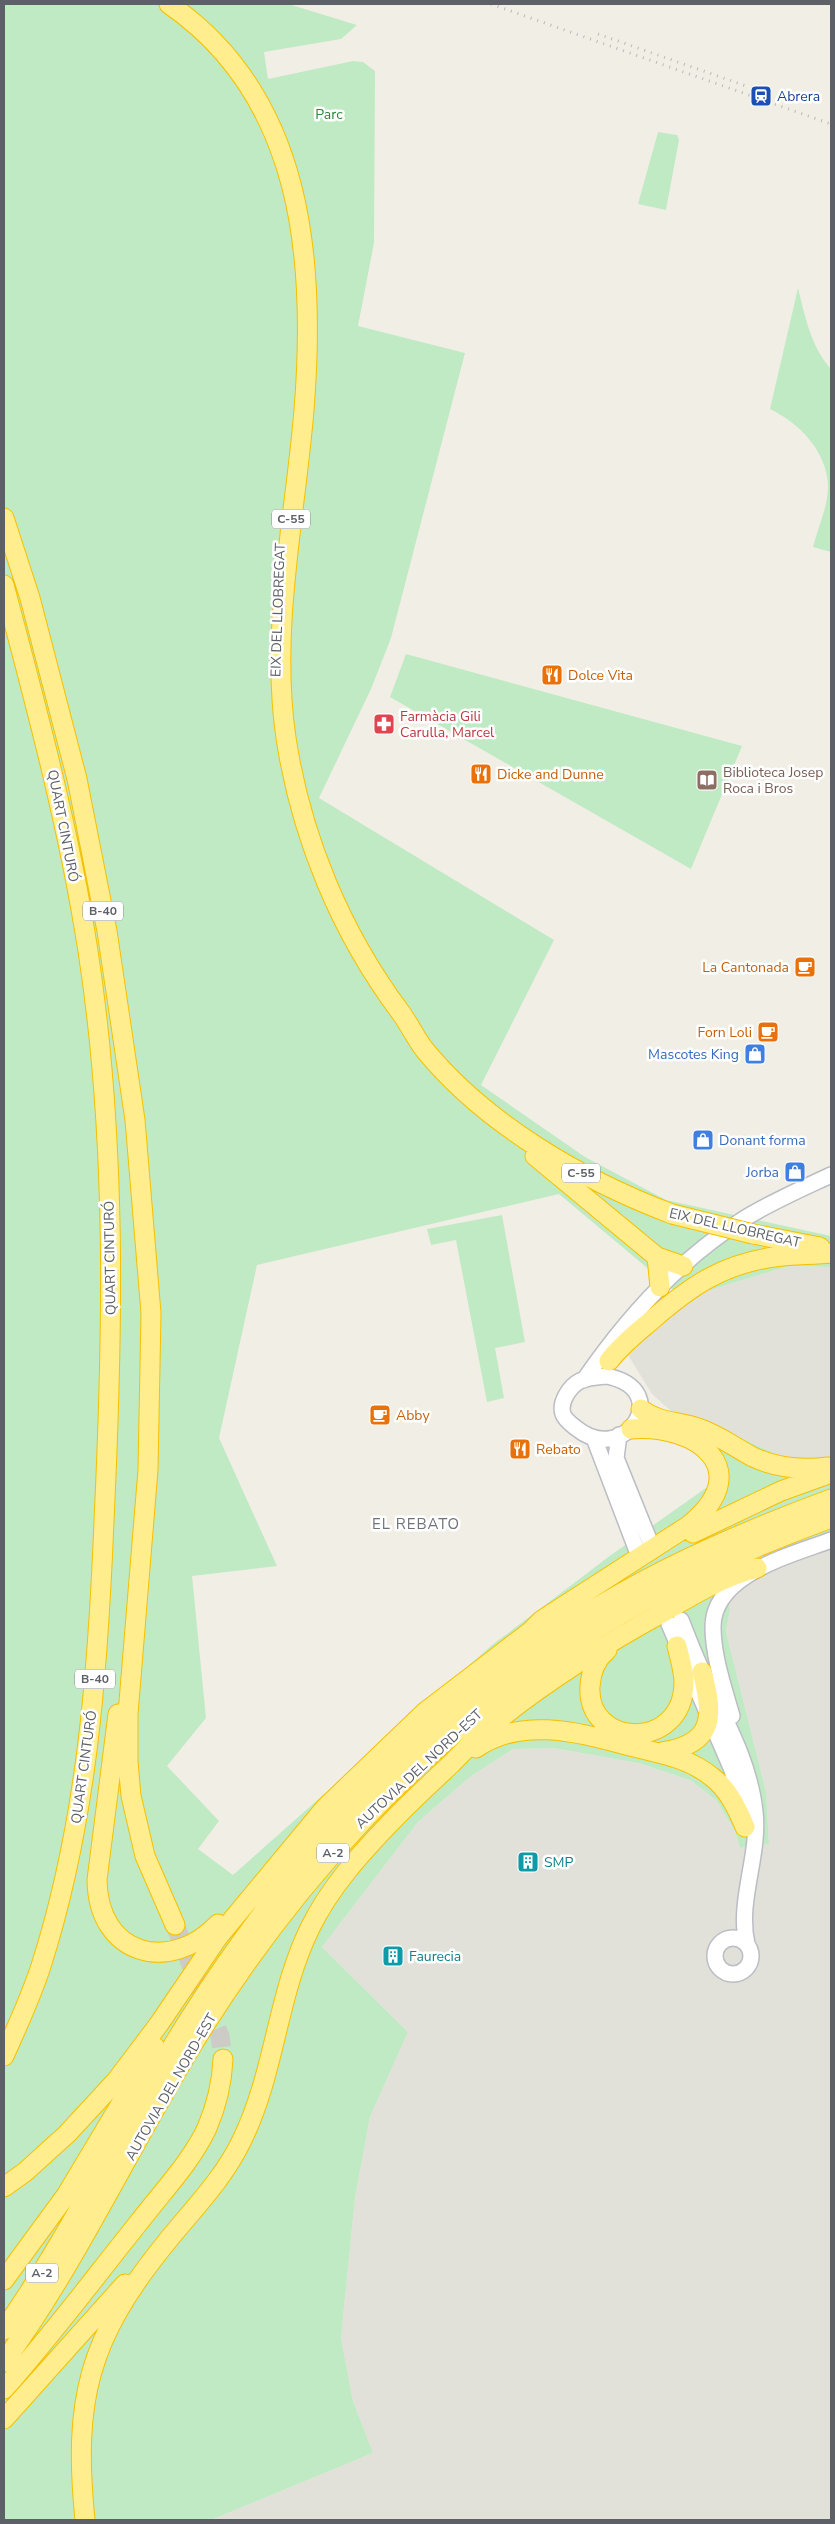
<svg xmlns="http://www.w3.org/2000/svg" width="835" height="2524" font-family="'Nunito Sans',sans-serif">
<rect width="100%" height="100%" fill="#f1efe5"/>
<!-- industrial -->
<path fill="#e1e1da" d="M 789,1266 L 831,1267 L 831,1456 L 795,1463 L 717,1427 L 672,1412 L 652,1394 L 628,1355 L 697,1294 Z
M 831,1531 L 831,2520 L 211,2520 L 373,2453 L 353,2401 L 341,2338 L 355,2198 L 370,2117 L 408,2032 L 322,1947 L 418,1822 L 471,1776 L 513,1749 L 553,1748 L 638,1763 L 690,1780 L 716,1800 L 735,1831 L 740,1848 L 769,1844 L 766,1792 L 726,1632 L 730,1609 L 717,1576 L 744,1562 Z"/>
<!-- green -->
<path fill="#c0eac4" d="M 4,4 L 288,4 L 357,25 L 341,39 L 264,52 L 268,79 L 353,61 L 363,62 L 375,71 L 374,243 L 358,326 L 465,353 L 391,638 L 371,689 L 319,798 L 554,940 L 481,1085 L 585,1157 L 666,1200 L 831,1236 L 831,1267 L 789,1266 L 697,1294 L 688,1302 L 559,1194 L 257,1265 L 219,1438 L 277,1566 L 192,1576 L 206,1718 L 167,1766 L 219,1821 L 198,1849 L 233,1875 L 492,1645 L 611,1555 L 713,1483 L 714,1443 L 717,1427 L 795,1463 L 831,1456 L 831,1531 L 744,1562 L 717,1576 L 730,1609 L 726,1632 L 766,1792 L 769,1844 L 740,1848 L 735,1831 L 716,1800 L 690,1780 L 638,1763 L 553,1748 L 513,1749 L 471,1776 L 418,1822 L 322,1947 L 408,2032 L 370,2117 L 355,2198 L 341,2338 L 353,2401 L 373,2453 L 211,2520 L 4,2520 Z
M 658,132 L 677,135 L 679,140 L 666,210 L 638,204 Z
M 798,288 C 805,316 811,347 831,369 L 831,552 L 813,547 C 818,527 828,507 828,486 C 827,451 799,423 770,409 Z
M 406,654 L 742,746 L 691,869 L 390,697 Z
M 502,1215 L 525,1342 L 495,1348 L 504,1398 L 487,1402 L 456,1240 L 431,1245 L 427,1229 Z"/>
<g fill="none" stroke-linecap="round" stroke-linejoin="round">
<!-- highway-tunnel -->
<path stroke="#cccbc6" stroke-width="19" stroke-dasharray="19 9" stroke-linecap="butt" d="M 175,1925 L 220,2036 L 223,2059"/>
<!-- secondary casing -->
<g stroke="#bbbdc4" stroke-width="18">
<path id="secondary" d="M 606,1376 C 676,1389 625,1468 576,1428 C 571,1424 565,1420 563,1414 C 559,1402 570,1386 580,1381 C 588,1377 597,1377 606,1376 Z
M 584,1380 C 626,1319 679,1260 742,1220 C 771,1202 801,1189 831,1175
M 619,1435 L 616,1458 L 650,1542
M 594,1438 L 637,1551
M 681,1620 C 688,1638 695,1656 703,1673 C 724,1718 750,1762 755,1812 C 760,1856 737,1901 747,1944
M 669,1624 L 732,1770 L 743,1814
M 732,1716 C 724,1688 713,1656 713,1627 C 713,1574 792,1555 831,1540
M715 1956a18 18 0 1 1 36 0a18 18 0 1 1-36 0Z"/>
</g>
<!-- highway casing -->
<g stroke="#f6c000" stroke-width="21">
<path id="highway" d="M 169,4 C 304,97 316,261 304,410 C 295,519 270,629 286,738 C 301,837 341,933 401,1013 C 409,1024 415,1037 424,1049 C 485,1124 582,1180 672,1214
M 4,518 L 30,598 L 77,779 L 107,931 L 135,1120 L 151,1313 L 148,1470 L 128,1714 L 128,1762 L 131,1796 L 145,1856 L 175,1925
M 4,585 C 36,706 69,828 88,951 C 117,1140 113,1331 104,1521 C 98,1672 87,1822 41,1966 C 31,1997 17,2027 4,2056
M 535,1156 L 657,1257 L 683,1266
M 753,1234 L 820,1247
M 657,1257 L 660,1287
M 609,1361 C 622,1344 638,1332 653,1319 C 691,1286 723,1264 774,1257 C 793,1254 812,1255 831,1253
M 641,1409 C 658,1423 679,1421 698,1428 C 719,1435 734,1447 753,1457 C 776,1468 802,1470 828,1467
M 693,1533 L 781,1491 L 831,1473
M 607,1650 C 596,1659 591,1671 590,1686 C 586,1748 683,1752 684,1683 C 684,1671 680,1658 677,1646
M 118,1714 L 97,1880 C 98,1955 169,1975 218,1924
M 476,1748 C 524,1715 583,1734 634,1747 C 662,1754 689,1758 712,1777 C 728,1789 737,1808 745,1827
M 662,1752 C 715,1744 714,1716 702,1672
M 4,2187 L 25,2172 L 67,2134 L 116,2081 L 159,2024 L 218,1937 L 325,1808 L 425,1712 L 531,1631 L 542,1620 L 688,1526 C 757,1471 699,1424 631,1429
M 4,2280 L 67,2194 L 155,2047
M 4,2330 C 73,2231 125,2120 190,2018 C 298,1848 435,1700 611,1599 C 681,1558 755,1527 831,1499
M 4,2362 C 76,2263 127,2152 191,2047 C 289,1886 420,1742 579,1640 C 657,1589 744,1550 831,1518
M 4,2389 C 52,2335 95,2277 140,2221 C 163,2191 191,2162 207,2128 C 216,2107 222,2082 223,2059
M 4,2419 L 125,2284
M 85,2520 C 73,2400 88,2339 165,2244 C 192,2210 223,2180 242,2140 C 275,2073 277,1995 310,1928 C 330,1887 361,1853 393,1820 C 411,1801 431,1783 451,1764 C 461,1754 471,1743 482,1733 C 537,1687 598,1648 662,1613 C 691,1596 724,1576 757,1568"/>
</g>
<!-- secondary -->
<use href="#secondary" stroke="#fff" stroke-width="15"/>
<!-- highway -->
<use href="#highway" stroke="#ffed8e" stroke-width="19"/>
<!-- rail -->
<path stroke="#b9b9ba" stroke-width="3" stroke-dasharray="1 6" stroke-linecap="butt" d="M 491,4 L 831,124
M 598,34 L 749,87"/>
<!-- highway-bridge casing -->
<g stroke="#f6c000" stroke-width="21" stroke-linecap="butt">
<path id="highway-bridge" d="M 672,1214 L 753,1234"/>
</g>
<!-- highway-bridge -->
<use href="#highway-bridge" stroke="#ffed8e" stroke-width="19"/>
</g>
<!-- icons -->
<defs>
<g id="station-square" transform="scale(1.125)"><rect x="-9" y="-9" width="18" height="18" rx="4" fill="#1a4fb4" stroke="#fff"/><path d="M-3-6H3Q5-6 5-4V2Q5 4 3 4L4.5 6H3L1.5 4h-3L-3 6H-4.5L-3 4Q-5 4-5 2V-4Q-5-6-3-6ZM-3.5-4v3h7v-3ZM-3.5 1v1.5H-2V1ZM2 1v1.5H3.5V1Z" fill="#fff"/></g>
<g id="restaurant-square" transform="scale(1.125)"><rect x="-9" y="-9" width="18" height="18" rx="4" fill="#e8710a" stroke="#fff"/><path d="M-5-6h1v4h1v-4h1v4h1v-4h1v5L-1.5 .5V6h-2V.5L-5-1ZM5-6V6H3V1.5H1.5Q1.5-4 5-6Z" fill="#fff"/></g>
<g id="pharmacy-square" transform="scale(1.125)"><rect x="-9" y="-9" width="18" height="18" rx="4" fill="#e0444e" stroke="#fff"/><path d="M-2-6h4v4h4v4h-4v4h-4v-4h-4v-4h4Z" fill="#fff"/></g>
<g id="library-square" transform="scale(1.125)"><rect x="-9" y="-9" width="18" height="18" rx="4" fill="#8d6e63" stroke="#fff"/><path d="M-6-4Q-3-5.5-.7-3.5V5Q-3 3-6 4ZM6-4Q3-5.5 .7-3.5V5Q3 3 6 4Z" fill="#fff"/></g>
<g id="cafe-square" transform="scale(1.125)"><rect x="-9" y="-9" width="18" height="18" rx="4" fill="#e8710a" stroke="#fff"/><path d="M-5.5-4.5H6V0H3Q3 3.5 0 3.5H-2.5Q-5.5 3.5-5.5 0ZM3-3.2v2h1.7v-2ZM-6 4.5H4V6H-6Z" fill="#fff"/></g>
<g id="shop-square" transform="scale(1.125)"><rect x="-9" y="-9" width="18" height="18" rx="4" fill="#3f7fe0" stroke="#fff"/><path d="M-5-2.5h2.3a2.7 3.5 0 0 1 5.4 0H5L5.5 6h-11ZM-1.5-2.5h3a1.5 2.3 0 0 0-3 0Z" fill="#fff"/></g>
<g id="building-square" transform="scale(1.125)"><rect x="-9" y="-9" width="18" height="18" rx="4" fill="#0f9aa8" stroke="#fff"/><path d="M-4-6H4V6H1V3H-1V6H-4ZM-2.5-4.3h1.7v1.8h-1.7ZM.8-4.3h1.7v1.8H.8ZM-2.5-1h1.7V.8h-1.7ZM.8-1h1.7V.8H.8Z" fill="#fff"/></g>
</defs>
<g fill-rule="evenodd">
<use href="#station-square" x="761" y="96"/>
<use href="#restaurant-square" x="552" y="675"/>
<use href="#pharmacy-square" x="384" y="724"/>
<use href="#restaurant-square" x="481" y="774"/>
<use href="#library-square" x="707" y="780"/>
<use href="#cafe-square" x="805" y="967"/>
<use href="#cafe-square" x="768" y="1032"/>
<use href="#shop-square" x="755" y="1054"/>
<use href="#shop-square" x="703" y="1140"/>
<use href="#shop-square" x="795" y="1172"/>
<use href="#cafe-square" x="380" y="1415"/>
<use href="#restaurant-square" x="520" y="1449"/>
<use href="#building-square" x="528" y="1862"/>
<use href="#building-square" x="393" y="1956"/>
</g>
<g text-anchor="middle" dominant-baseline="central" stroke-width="5" stroke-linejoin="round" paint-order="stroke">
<!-- shield labels -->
<g fill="#fff" stroke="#8e9095" stroke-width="1">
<rect x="272" y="509.5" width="38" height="19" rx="4"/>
<rect x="83" y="901.5" width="40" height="19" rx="4"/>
<rect x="562" y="1163.5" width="38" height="19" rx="4"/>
<rect x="75" y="1669.5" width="40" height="19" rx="4"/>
<rect x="317" y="1843.5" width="32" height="19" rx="4"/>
<rect x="26" y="2263.5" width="32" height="19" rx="4"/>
</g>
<g font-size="12" font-weight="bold" fill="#5d6067">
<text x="291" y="519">C-55</text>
<text x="103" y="911">B-40</text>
<text x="581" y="1173">C-55</text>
<text x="95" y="1679">B-40</text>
<text x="333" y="1853">A-2</text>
<text x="42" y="2273">A-2</text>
</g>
<!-- transit labels -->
<g font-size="14" fill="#164399" stroke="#fff" text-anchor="start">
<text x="777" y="96">Abrera</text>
</g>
<!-- park labels -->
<g font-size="14" fill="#2e853a" stroke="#fff">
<text x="329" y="114">Parc</text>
</g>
<!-- street labels -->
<g font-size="14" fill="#5d6067" stroke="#fff">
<text transform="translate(278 610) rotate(-88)">EIX DEL LLOBREGAT</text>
<text transform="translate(63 826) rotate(79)">QUART CINTURÓ</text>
<text transform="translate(735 1228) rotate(13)">EIX DEL LLOBREGAT</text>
<text transform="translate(110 1258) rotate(-91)">QUART CINTURÓ</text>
<text transform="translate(84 1767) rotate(-82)">QUART CINTURÓ</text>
<text transform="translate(419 1769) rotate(-43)">AUTOVIA DEL NORD-EST</text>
<text transform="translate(171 2087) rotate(-60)">AUTOVIA DEL NORD-EST</text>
</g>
<!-- food labels -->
<g font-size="14" fill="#c56008" stroke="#fff" text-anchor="start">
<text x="568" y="675">Dolce Vita</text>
<text x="497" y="774">Dicke and Dunne</text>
<text x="789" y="967" text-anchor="end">La Cantonada</text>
<text x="752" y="1032" text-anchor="end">Forn Loli</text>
<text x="396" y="1415">Abby</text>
<text x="536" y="1449">Rebato</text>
</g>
<!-- health labels -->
<g font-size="14" fill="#be3a42" stroke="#fff" text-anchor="start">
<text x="400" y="716">Farmàcia Gili<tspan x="400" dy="16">Carulla, Marcel</tspan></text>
</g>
<!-- education labels -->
<g font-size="14" fill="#785e54" stroke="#fff" text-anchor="start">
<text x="723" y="772">Biblioteca Josep<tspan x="723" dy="16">Roca i Bros</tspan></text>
</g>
<!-- shop labels -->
<g font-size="14" fill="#366cbe" stroke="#fff" text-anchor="end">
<text x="739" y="1054">Mascotes King</text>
<text x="719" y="1140" text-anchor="start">Donant forma</text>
<text x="779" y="1172">Jorba</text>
</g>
<!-- culture labels -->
<g font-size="14" fill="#0d838f" stroke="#fff" text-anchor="start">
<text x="544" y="1862">SMP</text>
<text x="409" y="1956">Faurecia</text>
</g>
<!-- neighbourhood labels -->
<g font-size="15" letter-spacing="1" fill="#6e7279" stroke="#fff">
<text x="416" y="1524">EL REBATO</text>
</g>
</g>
<!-- border -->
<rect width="835" height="2524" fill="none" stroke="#5d6067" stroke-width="10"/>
</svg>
